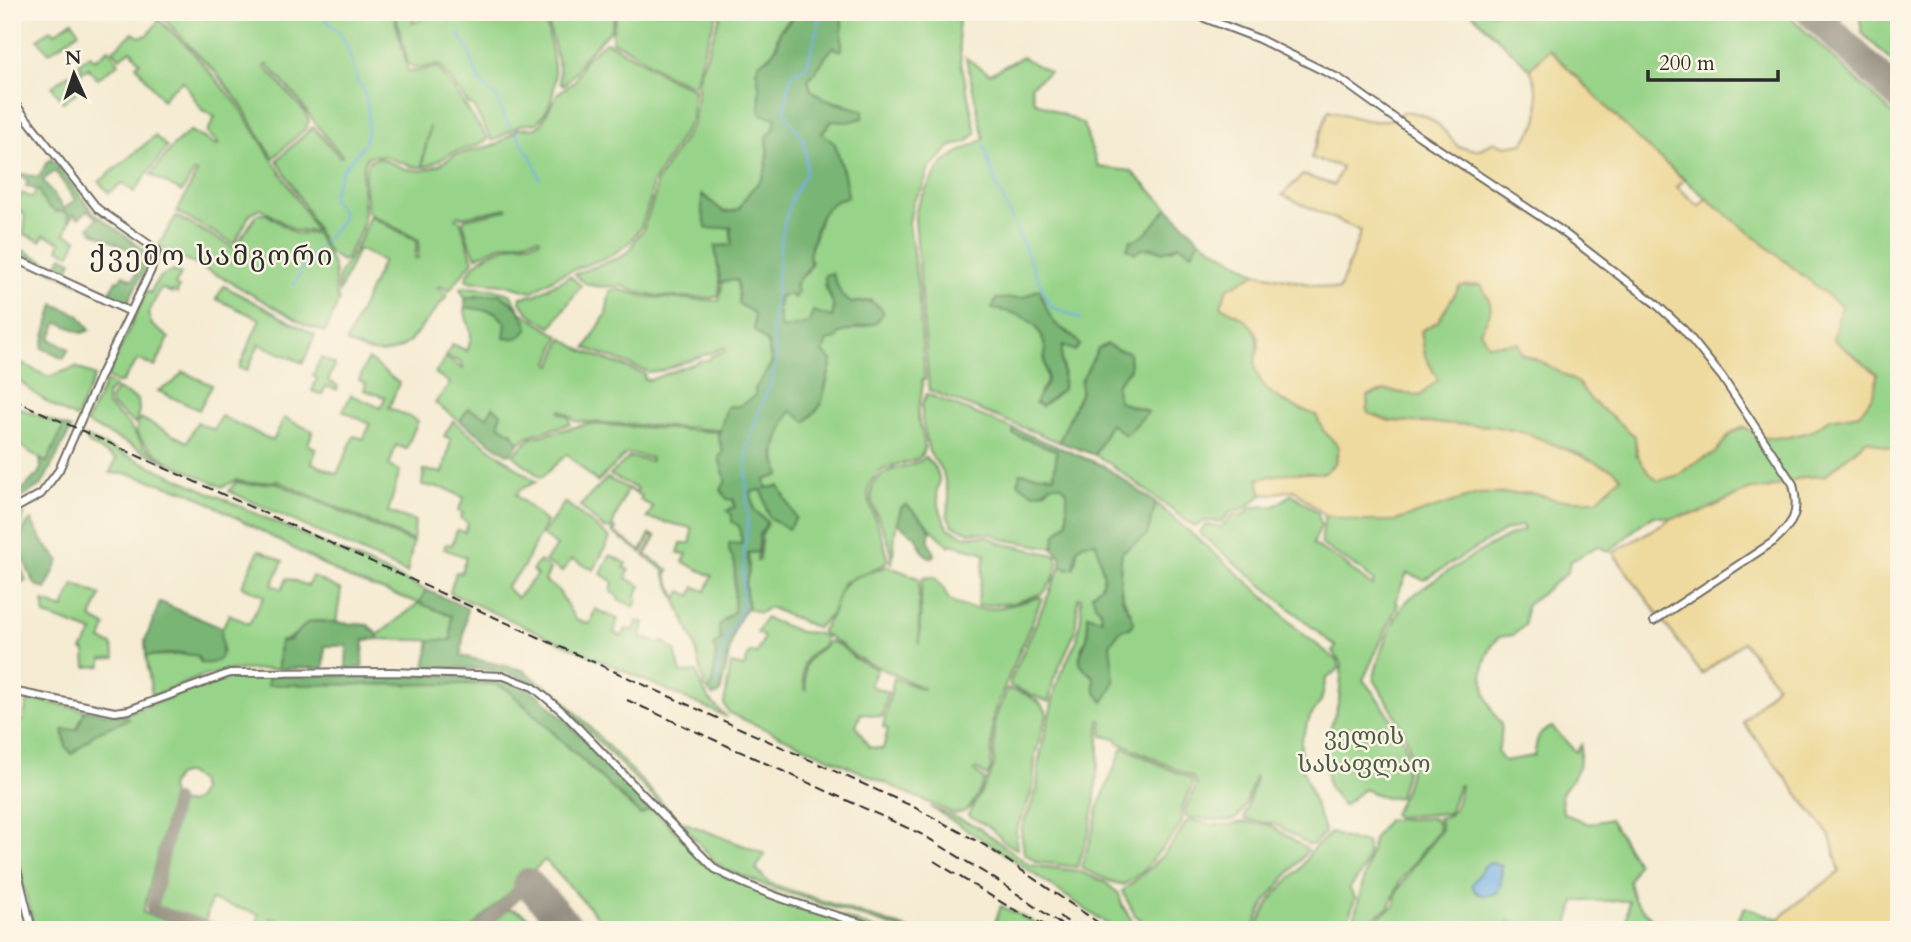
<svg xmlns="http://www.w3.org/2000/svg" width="1911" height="942" font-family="Cardo,'Noto Serif Georgian',serif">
<rect width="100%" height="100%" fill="#fcf5e5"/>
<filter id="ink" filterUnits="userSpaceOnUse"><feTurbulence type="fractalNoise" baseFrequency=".0143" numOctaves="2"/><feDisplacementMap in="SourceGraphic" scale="14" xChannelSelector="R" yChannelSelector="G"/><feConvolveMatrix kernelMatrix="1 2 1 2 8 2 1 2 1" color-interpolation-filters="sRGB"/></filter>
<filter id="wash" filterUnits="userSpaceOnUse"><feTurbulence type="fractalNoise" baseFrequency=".00686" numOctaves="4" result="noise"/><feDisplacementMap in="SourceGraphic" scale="28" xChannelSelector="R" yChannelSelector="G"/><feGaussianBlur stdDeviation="1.57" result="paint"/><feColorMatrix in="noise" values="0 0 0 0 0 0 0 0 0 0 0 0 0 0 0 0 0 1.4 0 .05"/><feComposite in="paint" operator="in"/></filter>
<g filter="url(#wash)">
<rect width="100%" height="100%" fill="#f5ebd2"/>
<!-- green -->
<path fill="#97d388" stroke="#617f5a" stroke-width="2" fill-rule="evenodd" d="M 157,12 L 339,12 L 344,16 L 348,12 L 354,15 L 353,12 L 393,12 L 408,71 C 419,74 429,66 439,68 L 488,139 C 478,148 462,148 450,154 C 441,159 434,164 424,167 L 423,162 L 430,126 L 422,162 L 423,167 C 404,169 385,150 367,157 C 356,183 367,200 363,224 C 360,236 351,248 346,259 L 342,261 L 330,253 L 323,243 L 307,210 L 277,160 L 313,127 L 340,157 L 342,155 C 328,142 319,127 307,112 C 296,95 280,80 267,64 L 265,67 L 305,112 L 309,121 L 306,128 L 273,158 L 240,103 L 215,72 Z
M 395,12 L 415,12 L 412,23 L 440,12 L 616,12 L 610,31 L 583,58 L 574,74 L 564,85 L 560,83 L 559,67 L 549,25 L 547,25 C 553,62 565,92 537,123 L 520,125 L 495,140 L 492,140 L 472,105 L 469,105 L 441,66 C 429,62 417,75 408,63 Z
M 618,12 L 718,12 L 703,53 L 695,86 L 668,75 L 626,48 L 612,42 L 612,32 Z
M 722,12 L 799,12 C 793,17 786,22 781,28 C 772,43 783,50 760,62 L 759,96 L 776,118 L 774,129 L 767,137 C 768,149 769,165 763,176 C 760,183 752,188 748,194 C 738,207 744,211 724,212 L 703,195 L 707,229 L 730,227 L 732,245 L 715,247 L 720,282 L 719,295 L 712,298 C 688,296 644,300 624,286 C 605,285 589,292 575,274 L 621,257 L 631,249 L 635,240 L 643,230 L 655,195 L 656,183 L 694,122 L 700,72 Z
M 842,12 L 960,12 L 958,31 L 961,62 L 976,133 L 968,141 L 950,147 L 928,170 L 923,187 L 913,202 L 909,223 L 918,289 L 925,380 L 922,380 C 925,393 917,403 918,417 C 919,427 926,439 924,449 C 919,472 882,453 869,487 C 863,503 888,539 887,561 L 883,565 L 843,583 L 831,615 L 817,628 L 769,607 L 760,613 L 746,608 L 748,605 L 745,585 L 749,572 L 748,553 L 758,552 L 757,561 L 759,561 L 762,534 L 768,524 L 764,518 L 754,510 L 751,492 L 762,489 L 767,512 L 773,520 L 788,528 L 796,518 L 779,486 L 765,488 L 765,480 L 778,466 C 771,450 781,423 791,411 L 798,414 L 821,405 L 832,361 L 823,352 L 827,341 L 839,333 L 876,323 L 871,300 L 851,303 L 842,296 L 837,287 L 824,285 L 834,305 L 832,317 L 781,330 L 778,310 L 779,297 L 789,294 L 794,298 L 798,291 L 795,286 L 798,279 L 807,273 L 812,262 L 809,255 L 824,208 L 830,202 L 841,199 L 846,183 L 842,165 L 835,144 L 822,134 L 832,121 L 837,121 L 845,104 C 831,101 822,98 811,90 L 808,79 C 820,69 824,56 834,47 L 842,49 Z
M 1470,12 L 1785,12 L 1899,120 L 1899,452 L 1867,440 L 1825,476 L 1804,477 L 1767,489 L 1751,489 L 1702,512 L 1672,518 L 1654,516 L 1642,523 L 1609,552 L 1598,546 L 1570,562 L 1568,572 L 1526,606 L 1525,625 L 1513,635 L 1499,637 C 1479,660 1479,683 1492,710 C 1494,715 1500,720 1501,725 C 1503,732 1499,745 1498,753 L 1504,761 L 1534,756 C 1538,739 1534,735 1552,727 L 1576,752 L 1581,745 L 1579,768 L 1561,795 L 1563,813 L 1589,824 L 1610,819 L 1637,863 L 1629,882 L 1634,900 L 1652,919 L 1627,930 L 1625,930 L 1629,901 L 1575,901 L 1567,928 L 1572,930 L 1524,930 L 1510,921 L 1507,924 L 1516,930 L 1362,930 L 1395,905 L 1396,893 L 1416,863 L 1441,831 L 1441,824 L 1438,818 C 1459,815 1456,803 1461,785 L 1459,785 L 1449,813 L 1397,817 L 1393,814 C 1428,753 1405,734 1374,679 C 1378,656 1389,628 1401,608 C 1411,591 1504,535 1524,530 L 1522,525 L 1504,531 L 1424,580 L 1407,573 L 1395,602 L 1398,604 L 1363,680 C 1374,693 1403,732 1406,749 C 1410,765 1403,781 1399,797 L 1385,798 L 1364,789 L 1343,806 L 1329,787 L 1323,751 L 1339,701 L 1342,664 L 1333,651 L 1336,647 L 1199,533 L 1206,525 L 1221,527 L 1234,514 L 1243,516 L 1251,507 L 1275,506 L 1292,494 L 1318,513 L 1321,526 L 1313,544 L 1341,561 L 1372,586 L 1374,582 L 1364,572 L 1321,544 L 1325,515 L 1359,521 L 1395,521 L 1477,494 L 1531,493 L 1558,500 L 1596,463 L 1577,453 L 1492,426 L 1389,421 L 1368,413 L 1367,396 L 1386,390 L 1420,396 L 1425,356 L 1421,331 L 1438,321 L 1460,286 L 1481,285 L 1491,301 L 1492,314 L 1518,343 L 1522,354 L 1542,362 L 1578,383 L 1592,401 L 1635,436 L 1636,455 L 1679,475 L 1692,464 L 1714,454 L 1731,433 L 1744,427 L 1762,438 L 1788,437 L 1810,432 L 1829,419 L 1859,414 L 1877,374 L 1833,339 L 1840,306 L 1706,198 L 1639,140 L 1549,49 L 1530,69 Z
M 1859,12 L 1899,12 L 1899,68 L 1862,33 Z
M 159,20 L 189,48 L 238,105 L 306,213 L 315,231 L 296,231 L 260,208 L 250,214 L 235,243 L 233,243 L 177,212 L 197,173 L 194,172 L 182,192 L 151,175 L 173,146 L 190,131 L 217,145 L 219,143 L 207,133 L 215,117 L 202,110 L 183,81 L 168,92 L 163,101 L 136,65 L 140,62 L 131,50 L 120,58 L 113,50 L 133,33 L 140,37 L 148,35 Z
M 72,21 L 79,32 L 49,53 L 38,39 L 51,29 L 55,33 Z
M 606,42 L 640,60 L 670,79 L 694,89 L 692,119 L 652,184 L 651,198 L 641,227 L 629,243 L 612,255 L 560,275 L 531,292 L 503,284 L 467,281 L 466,279 C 473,258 497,249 517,244 C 526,242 533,244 540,240 L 539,238 L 500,246 L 476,257 L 469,242 L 463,222 L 465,219 L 507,210 L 507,208 L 462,217 L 457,216 L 456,219 L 460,220 L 473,261 L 449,291 L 440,286 L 437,288 L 448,295 L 409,342 C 388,359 369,354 346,342 L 383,261 L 358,249 L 339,292 C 334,272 348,264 356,247 C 362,238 365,227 370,216 L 417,241 L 415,258 L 418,258 L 419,240 L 368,213 C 366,196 360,176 370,160 L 379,158 L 406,169 L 422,171 L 439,165 L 455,155 L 498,144 L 518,129 L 536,128 L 541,124 L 558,93 L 575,81 L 584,60 Z
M 109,49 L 119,63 L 97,79 L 88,68 L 69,83 L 76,93 L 63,102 L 52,87 L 69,74 L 71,77 L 82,68 L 79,63 L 90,55 L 95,60 Z
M 1022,57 L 1049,72 L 1031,86 L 1034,101 L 1083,124 L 1098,167 L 1131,171 L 1168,208 C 1155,219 1150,238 1131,240 L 1127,248 L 1172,250 L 1179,245 L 1192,252 L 1200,240 L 1256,273 L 1228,289 L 1221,306 C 1252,322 1262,327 1255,364 L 1282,402 L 1316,415 L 1323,430 L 1339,447 L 1335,463 L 1325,473 L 1287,473 L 1258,479 L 1262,495 L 1241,511 L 1232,511 L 1221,522 L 1204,521 L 1195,527 L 1109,463 L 1095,455 L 1111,423 L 1148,412 C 1138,405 1128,408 1118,400 L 1116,385 L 1130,369 L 1129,352 L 1117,350 L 1107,344 L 1081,381 L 1081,392 L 1059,442 L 929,390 L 915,219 C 915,209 919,202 924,193 C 945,154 948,159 984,139 L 966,58 L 990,74 ZM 1009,298 C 1037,297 1046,322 1068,332 L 1060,354 L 1064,371 L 1063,389 L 1042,406 L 1039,393 L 1047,383 L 1044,359 L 1046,349 L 1038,328 L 1025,317 L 1012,311 Z
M 155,136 L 167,147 L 134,192 L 123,183 L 109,193 L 99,182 Z
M 36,190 L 40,190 L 55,212 L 67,212 L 69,223 L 65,234 L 77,239 L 70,254 L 58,249 L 61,242 L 44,235 L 40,241 L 24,234 C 25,217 29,213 12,207 L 12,200 L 18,202 L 22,193 L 32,198 Z
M 257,214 L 266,214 L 296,234 L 316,233 C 320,242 333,261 334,268 C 337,282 332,285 339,301 L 325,332 L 306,325 L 221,277 L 160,247 L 160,243 L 176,216 L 235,248 Z
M 176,271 L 181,274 L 175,285 L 179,288 L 177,293 L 173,291 L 172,293 L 161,288 L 148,314 L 152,325 L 169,338 L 155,367 L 140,360 L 137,361 L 121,383 L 116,383 L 107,377 L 147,291 L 151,293 C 155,280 163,272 176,271 Z
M 570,276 L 581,286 L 551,327 L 529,313 L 520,302 L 521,297 L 535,295 Z
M 737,280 L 739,304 L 754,313 L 761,337 L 767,342 L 772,363 C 765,372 763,381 755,388 L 756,396 L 739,406 L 727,407 L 721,430 L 698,429 L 694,427 L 685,428 L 574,421 L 572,417 L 560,410 L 559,412 L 570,418 L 570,424 L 528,436 L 519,443 L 512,433 L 499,425 L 493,407 L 487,417 L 468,409 L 460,421 L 435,403 L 450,383 L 435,373 L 446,358 L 463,369 L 462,363 L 446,356 L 453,344 L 467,351 C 477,327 465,327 465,307 L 495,312 L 506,323 L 505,338 L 527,330 L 528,326 C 512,294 499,291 465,298 L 460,289 L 464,287 L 492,289 L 510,294 L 521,312 L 559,336 L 549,363 L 552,365 L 562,338 L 583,351 L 645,374 L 644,379 L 650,380 L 703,360 L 709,360 L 711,356 L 726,351 L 724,348 L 660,371 L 649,372 L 586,348 L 606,314 L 610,291 L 617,289 L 647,297 L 719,301 L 723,281 Z
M 224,286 L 315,335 L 303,363 L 259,344 L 247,371 L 239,368 L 260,319 L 216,299 Z
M 321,358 L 335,364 L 328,381 L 338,386 L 337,390 L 326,386 L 322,395 L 312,391 L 317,379 L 313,375 Z
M 368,359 L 399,383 L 389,408 L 418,421 L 406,449 L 396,445 L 389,466 L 400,471 L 388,512 L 415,521 L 413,541 L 278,481 L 250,483 L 236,480 L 223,487 C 196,474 151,459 136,432 L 140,418 L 187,442 L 197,422 L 214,430 L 221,416 L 273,441 L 284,418 L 313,431 L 308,444 L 316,449 L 312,463 L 337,474 L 354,436 L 364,439 L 370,424 L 343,411 L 351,395 L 381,408 L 385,397 L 364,390 L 366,384 L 359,380 Z
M 22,363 L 48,377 L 76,367 L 95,376 L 76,418 C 60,411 12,383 12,366 L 20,369 Z
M 183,372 L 212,385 L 199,410 L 158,391 L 174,382 Z
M 106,381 L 115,387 L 107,394 L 107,405 L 129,425 L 144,447 L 169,464 L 86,423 Z
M 117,389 L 138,400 L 139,411 L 135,424 L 110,404 L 110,398 Z
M 927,394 L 1014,429 L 1013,434 L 1057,451 L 1054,476 L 1020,473 L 1045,492 L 1051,485 L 1061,485 L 1067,491 L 1067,522 L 1056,534 L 1053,548 L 1002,539 L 991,533 L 968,532 L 952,525 L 947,514 L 949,499 L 943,472 L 929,452 L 922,419 L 922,404 Z
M 12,405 L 64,426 L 47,463 L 19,445 L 21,441 L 12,437 Z
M 453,421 L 536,482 L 521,489 L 516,495 L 546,522 L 523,568 L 506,587 L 517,598 L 537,575 L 532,570 L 540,561 L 550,569 L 545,581 L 558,590 L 575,619 L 590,624 L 595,609 L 618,619 L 614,633 L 622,637 L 626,629 L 634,631 L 637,621 L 644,622 L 641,637 L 659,643 L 663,640 L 675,651 L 681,673 L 697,672 C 702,693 711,703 727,717 L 450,593 L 456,572 L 461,573 L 466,557 L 444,549 L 446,544 L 452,545 L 457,530 L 465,532 L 468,523 L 460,518 L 463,513 L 458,511 L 464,498 L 447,489 L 422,485 L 424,470 L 443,473 L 451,439 L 444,436 Z
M 587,424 L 719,432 L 718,436 L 723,453 L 719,458 L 726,480 L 725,485 C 731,495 737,503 732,515 L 739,526 L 742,544 L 729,550 L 735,564 L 734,612 L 724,620 L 722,638 L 714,645 L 716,653 L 712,687 L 708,690 L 705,687 L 694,642 L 664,573 L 665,571 L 644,556 L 654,537 L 650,536 L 642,553 L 612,532 L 613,529 L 603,528 L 580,506 L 607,478 L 637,493 L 638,489 L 610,475 L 629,457 L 651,461 L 651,458 L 627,453 L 597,482 L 567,454 L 541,478 L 513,455 L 531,438 ZM 627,489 L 642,496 L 640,500 L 653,507 L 647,518 L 692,528 L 691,543 L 681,543 L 678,553 L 687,554 L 683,562 L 712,576 L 706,591 L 695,587 L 691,596 L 681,591 L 677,599 L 666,575 L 669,570 L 646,555 L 656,537 L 650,534 L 641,551 L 614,532 L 616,529 L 612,526 Z
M 86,437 L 426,590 L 420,603 L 451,616 L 451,641 L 378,639 L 378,635 L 419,603 L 350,579 L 191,493 L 129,474 L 110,473 L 116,459 L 88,443 Z
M 925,457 C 932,462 940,473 939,483 C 938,487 936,490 937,494 C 938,506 942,517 948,528 L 965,536 L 988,536 L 1000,543 L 1056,555 L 1058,563 L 1053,579 L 1044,593 L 1013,603 L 977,606 L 985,553 L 951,544 L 949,546 L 906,504 C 893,515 895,547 892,563 L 890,561 C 897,539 863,507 873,486 C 885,461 910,472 925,457 Z
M 236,482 L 251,485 L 274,482 L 413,543 L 407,573 L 229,491 Z
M 565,502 L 610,538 L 594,570 L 572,559 L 562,572 L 545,561 L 557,546 L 542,535 Z
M 1156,503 L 1265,597 L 1298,630 L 1337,660 L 1340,668 L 1326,679 L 1321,701 L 1310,717 L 1301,741 L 1301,764 L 1325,833 L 1312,845 L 1309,845 L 1275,824 L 1244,819 L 1256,777 L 1255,776 C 1237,833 1240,821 1185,817 L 1185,809 L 1197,785 L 1193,777 L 1123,744 L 1119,744 L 1116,738 L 1102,736 L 1102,721 L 1099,720 L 1099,753 L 1094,808 L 1089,832 L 1077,867 L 1037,862 L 1024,853 L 1021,830 L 1037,790 L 1039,760 L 1055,691 L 1060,675 L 1077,640 L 1081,617 L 1081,598 L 1078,598 L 1075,632 L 1053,681 L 1049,702 L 1010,686 L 1010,682 L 1061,566 L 1068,569 L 1077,561 L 1077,550 L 1082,544 L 1096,541 L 1104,576 L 1101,586 L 1092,594 L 1096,606 L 1100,609 L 1102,620 L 1087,615 L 1088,636 L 1081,649 L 1084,669 L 1094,677 L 1095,691 L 1103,702 C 1112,684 1105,664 1110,645 C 1111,640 1127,620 1131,612 C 1118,595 1119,573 1122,552 L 1147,535 Z
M 20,513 L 25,515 L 17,534 L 17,555 L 26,581 L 12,587 L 12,515 Z
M 259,550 L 283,561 L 272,585 L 282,589 L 287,578 L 308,586 L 312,576 L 341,590 L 336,623 C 331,623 325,621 319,621 C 303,621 295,640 280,642 L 278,669 L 233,670 L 203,676 L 152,696 L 146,656 C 172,654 197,656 223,652 L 221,631 L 229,614 L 249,624 L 264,596 L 242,586 Z
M 610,555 L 626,563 L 624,568 L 629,570 L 626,578 L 641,586 L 635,598 L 638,600 L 634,607 L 618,599 L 618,596 L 611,592 L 613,582 L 601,574 Z
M 888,566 L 918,578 L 919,582 L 919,645 L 922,578 L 934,577 L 943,588 L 949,600 C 976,617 1011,606 1039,597 L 1042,598 L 993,715 L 991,769 L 987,776 L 976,769 L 974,771 L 985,780 C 977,794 971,817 952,813 L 729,713 L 724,704 L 731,664 L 744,667 L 750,652 L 757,654 L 764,637 L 757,633 L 765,618 L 800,632 L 815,633 L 825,637 L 825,644 C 820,649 814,651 810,655 C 800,664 802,680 806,691 C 806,681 801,666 811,657 C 818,650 824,649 829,641 L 840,645 L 855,659 L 877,669 L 870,686 L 888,692 L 882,717 L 861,713 L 856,726 L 869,747 L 883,749 L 888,729 L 883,727 L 894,678 L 922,689 L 923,688 L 856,657 L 840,644 L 821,632 L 832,615 L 840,591 L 846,583 L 855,577 Z
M 74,584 L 101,595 L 91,618 L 106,626 L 101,640 L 112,645 L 115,658 L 102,659 L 102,666 L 86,667 L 85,651 L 82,650 L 93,632 L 45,615 L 43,601 L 63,609 Z
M 279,674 L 268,684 L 495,684 L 507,689 L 640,815 L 652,808 L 710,867 L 721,875 L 879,930 L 610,930 L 545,860 L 469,930 L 317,930 L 271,918 L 267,930 L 255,930 L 259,914 L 211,900 L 205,922 L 159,909 L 155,904 L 180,803 C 192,804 198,801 201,790 L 199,781 L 187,773 L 176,776 L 170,787 L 172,797 L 143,913 L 201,930 L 35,930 L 12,842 L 12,722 L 23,721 L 28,698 L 85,710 L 77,729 L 72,753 L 97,732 L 128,719 L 126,717 L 115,715 L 131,712 L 221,678 Z
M 534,678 L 557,693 L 680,821 L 765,854 L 756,869 L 769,883 L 911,930 L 903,930 L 767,886 L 727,870 L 715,862 L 685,827 L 679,824 L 564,706 L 532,682 Z
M 1007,689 C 1020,691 1044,700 1047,714 L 1035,755 L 1033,790 L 1016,830 L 1017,849 L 1004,842 L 992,829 L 968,815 L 990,776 L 994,765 L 995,719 Z
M 1123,747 L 1191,779 L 1193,784 L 1181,810 L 1182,822 L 1175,833 L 1143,871 L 1124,885 L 1112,882 L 1081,868 L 1093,831 L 1099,805 Z
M 930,807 L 976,826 L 1030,865 L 1078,871 L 1105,882 L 1119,894 L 1122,905 L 1133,922 L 1145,930 L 1116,930 L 993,846 Z
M 1433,818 L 1438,823 L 1439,830 L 1400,881 L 1389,907 L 1356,930 L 1351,930 L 1374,838 L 1387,820 Z
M 1191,820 L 1213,825 L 1229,825 L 1242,822 L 1270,825 L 1308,850 L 1266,901 L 1255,924 L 1250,930 L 1154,930 L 1135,915 L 1122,891 C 1146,873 1172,850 1186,822 Z
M 1331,833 L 1353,841 L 1367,842 C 1371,858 1361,877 1349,888 L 1355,898 L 1345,930 L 1255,930 L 1269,903 L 1278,891 L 1299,870 L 1312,850 Z
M 1001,906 L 1049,930 L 992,930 Z
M 1745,907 L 1779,919 L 1781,930 L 1680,930 L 1691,926 C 1702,931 1725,930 1736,922 C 1739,919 1742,911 1745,907 Z
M 508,909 C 523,909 530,920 539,930 L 483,930 Z"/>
<!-- forest -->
<path fill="#79b574" stroke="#527050" stroke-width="2" fill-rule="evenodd" d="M 799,12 L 842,12 L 842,50 L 838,51 L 834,47 C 824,56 819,69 808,79 L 811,90 L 829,101 L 863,110 L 863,118 L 849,122 L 832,121 L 822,133 L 835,144 L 846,183 L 848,197 C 817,204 817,228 809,255 C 814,271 801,273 795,286 L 798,291 L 794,298 L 789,294 L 779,297 L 778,310 L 781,329 L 809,323 L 813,311 L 832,317 C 838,300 823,291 825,275 L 832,273 L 842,296 L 851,303 C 866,301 874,299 884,312 L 876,323 L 839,333 L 837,339 L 827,341 L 823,352 L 832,360 L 821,405 L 806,422 L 791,411 C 785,418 773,449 775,459 C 776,464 779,470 780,475 L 765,480 L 766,488 L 779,486 L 796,518 L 788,529 L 769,517 L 762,490 L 751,492 L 754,510 L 767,522 L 760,534 L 758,552 L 748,553 L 749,572 L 745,585 L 748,605 L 735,627 L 721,690 L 719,694 L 713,696 L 708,690 L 712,687 L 716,653 L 714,645 L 722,638 L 719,634 L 719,625 L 734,611 L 735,564 L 729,550 L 729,543 L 742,544 L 739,526 L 732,522 L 732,515 L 727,511 L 735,507 L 734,500 L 727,499 L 721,490 L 726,480 L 719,458 L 723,452 L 718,436 L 727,407 L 739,406 L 755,396 L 755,388 C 762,381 765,372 772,363 L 767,342 L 754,330 L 754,313 L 739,304 L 737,280 L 720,282 L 715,246 L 732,245 L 731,227 L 707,229 L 702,211 L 702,194 L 724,212 C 744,211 738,207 748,194 C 752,188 760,183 763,176 C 769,165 768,149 767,137 L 774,129 L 776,118 L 760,114 C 759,99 761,85 756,70 L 760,62 L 769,57 L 777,46 L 780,31 Z
M 52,159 L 94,213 L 147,252 L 146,267 L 126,305 L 12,253 L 12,250 L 19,253 L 21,249 L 56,267 L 62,256 L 72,261 L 66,275 L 76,280 L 78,277 L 110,292 L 116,280 L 119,281 L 123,275 L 133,280 L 144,257 L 93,232 L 89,228 L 97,218 L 88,210 L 79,218 L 73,214 L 69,223 L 67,212 C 51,211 43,207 39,190 L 26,186 L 28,180 L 12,175 L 12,172 L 39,177 L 47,162 ZM 55,171 L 75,200 L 64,209 L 43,180 Z
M 1168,208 L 1200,240 L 1192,253 L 1179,245 L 1163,252 C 1152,246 1146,246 1135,253 L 1127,248 L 1131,240 C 1150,238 1155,219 1168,208 Z
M 1039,289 C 1044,302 1048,317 1058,326 C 1066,333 1074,334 1080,345 L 1075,351 L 1063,345 C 1059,360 1064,374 1063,389 L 1042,406 L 1035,403 C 1038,395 1043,391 1046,384 C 1049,378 1046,370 1045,363 C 1044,357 1046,352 1045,347 C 1040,319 1017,312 992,309 L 996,299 L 1022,298 Z
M 499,294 C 517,306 518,306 528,326 C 524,338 515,340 504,338 L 506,323 L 495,312 L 465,307 L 465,298 Z
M 54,304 L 79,315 L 90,330 L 82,333 L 58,322 L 50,339 L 69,349 L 63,359 L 42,348 Z
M 1107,344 L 1117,350 L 1129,352 L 1130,369 L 1116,385 L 1118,400 C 1128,408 1137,406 1148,412 L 1126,436 L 1110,423 L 1095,455 L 1059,442 L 1081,392 L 1081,381 L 1098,349 Z
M 493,407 L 501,413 L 499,425 L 512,433 L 519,443 L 511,453 L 507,454 L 460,421 L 468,408 L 487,417 Z
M 64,426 L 71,429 L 42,484 L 12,504 L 12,500 L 38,474 L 41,468 L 40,460 L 47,462 Z
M 1014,429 L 1104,466 L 1156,503 L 1147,535 L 1122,552 C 1120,562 1119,589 1122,597 C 1124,606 1131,613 1134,622 L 1130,628 L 1122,629 L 1110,644 L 1114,681 L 1111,690 L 1103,702 L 1095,691 L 1094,677 C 1073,660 1079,660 1087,638 C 1089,631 1086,623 1087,615 L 1102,619 L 1100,609 L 1096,606 L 1092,594 L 1101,586 L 1104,576 L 1096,542 L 1082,544 L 1077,550 L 1074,568 L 1069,569 L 1061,566 L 1061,557 L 1053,548 L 1056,534 L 1067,522 L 1067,491 L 1061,485 L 1051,485 C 1039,498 1029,493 1018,482 L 1020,473 L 1054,476 L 1057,451 L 1013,434 Z
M 906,504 L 923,520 L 931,531 C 925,541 933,545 934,555 L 930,558 L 924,553 L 915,536 L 898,524 L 901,508 Z
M 31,520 L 45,545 L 59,560 L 46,589 C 43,587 38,587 35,584 C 33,581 32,577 30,574 C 21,557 14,535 31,520 Z
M 426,590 L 467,608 L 461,656 L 523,670 L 534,678 L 532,682 C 499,666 461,668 425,668 L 430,640 L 451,640 L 451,616 L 419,603 Z
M 160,602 L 222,628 C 219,645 231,666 201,663 L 197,656 L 182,653 L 146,656 L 145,641 Z
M 317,621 L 368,625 L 378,635 L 378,639 L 364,640 L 362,668 L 346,668 L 347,646 L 325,646 L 324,668 L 278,669 L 280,641 L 289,641 L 308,622 Z
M 279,674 L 436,675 L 505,679 L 521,685 L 540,696 L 624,778 L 652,808 L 641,815 L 507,689 L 495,684 L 268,685 L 268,678 Z
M 85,710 L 126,717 L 129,719 L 97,732 L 72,754 L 66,747 L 63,730 L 77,729 Z"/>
<!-- sand -->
<path fill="#eeda9e" stroke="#8c8264" stroke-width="2" d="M 1549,49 L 1639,140 L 1684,180 L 1677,187 L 1699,206 L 1706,198 L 1841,306 L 1833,339 L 1877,374 C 1877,391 1870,401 1859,414 L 1829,419 L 1810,432 L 1788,437 L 1762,438 L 1743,427 L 1731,433 L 1714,454 L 1692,464 L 1679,475 L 1658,481 C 1641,466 1637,459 1635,436 L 1592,401 L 1578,383 L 1542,362 L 1522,354 L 1518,343 L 1488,345 L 1480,331 C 1494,309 1494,307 1481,285 L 1460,286 L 1438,321 L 1421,331 L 1425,356 L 1438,380 L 1420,396 L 1386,390 L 1367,396 L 1368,413 L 1389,421 L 1492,426 L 1529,434 L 1614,470 L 1621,477 L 1597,500 L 1558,500 L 1531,493 L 1477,494 L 1395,521 L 1359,521 L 1325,515 L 1294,490 L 1262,495 L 1258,479 L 1287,473 L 1325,473 L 1335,463 L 1339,447 L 1323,430 L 1316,415 C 1292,406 1259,395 1255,365 C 1254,358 1260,350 1259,343 C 1257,323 1236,314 1221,306 L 1227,289 L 1256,273 L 1339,290 L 1361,231 L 1282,195 L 1303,175 L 1334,185 L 1342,167 L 1311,158 L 1329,110 C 1353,116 1382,131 1402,112 C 1428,110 1443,128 1458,147 L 1477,150 L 1495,142 L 1506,146 L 1523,143 C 1527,137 1533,131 1536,124 C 1542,110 1536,82 1530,69 Z
M 1867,440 L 1899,452 L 1899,930 L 1781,930 L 1779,919 L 1798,902 L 1840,872 L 1830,836 L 1743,722 L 1777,685 L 1743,642 L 1702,674 L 1613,553 L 1672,518 L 1702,512 L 1751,489 L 1767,489 L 1804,477 L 1825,476 Z"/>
<!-- water -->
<path fill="#75b0e6" stroke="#506e88" stroke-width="2" d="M 1491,863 L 1502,866 L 1500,886 L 1497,893 C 1487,896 1476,898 1472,885 L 1484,866 Z"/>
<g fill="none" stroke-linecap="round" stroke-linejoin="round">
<!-- stream -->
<path stroke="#75b0e6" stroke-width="2" d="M 317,12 L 339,32 L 345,41 L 358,82 L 364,90 L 368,111 L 368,129 L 364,144 L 342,171 L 333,192 L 333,201 L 342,211 L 342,220 L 324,242
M 445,17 L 445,12
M 458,33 L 469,51 L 478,80 L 497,99 L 505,119 L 512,128
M 516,133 L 535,164 L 540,179
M 984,145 L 994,179 L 1050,306 L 1080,319
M 294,285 L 306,262 L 319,247
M 717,686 L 720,660 L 728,634 L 739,617 L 742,607 L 744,551 L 748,524 L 746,473 L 747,448 L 763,400 L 771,384 L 777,359 L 772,333 L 781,240 L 787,213 L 796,190 L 806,173 L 806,154 L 803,138 L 788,119 L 785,108 L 789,83 L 793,73 L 807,66 L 818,27 L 818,20 L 829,12"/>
<!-- taxiway -->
<path stroke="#908b7e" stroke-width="12" d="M 1817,18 L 1828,18 L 1840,12
M 1833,34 L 1833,23 L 1838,14
M 175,801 L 152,910 L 220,930
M 479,930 L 528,883"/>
<!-- runway -->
<path stroke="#908b7e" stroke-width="30" d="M 1811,12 L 1899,96
M 528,883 L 571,930"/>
</g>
</g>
<g filter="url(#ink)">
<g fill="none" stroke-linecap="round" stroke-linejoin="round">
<!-- secondary casing -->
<g stroke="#726e65" stroke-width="10">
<path id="secondary" d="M 1189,12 L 1259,39 L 1340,79 L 1419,136 L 1559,229 L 1656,304 L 1684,330 L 1722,377 L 1793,484 C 1800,514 1794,522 1773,542 L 1654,621
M 12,100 L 98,209 L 157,250 L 151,270 L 101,374 L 59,470 L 41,494 L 12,510
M 12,257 L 131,312
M 12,691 L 115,712 L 129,710 L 230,673 L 392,672 L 504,676 L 533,687 L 563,712 L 715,869 C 766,898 827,912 883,930
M 12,849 L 32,930"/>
</g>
<!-- secondary -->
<use href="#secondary" stroke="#fff" stroke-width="6"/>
<!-- rail -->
<path stroke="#2b2b2b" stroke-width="2" stroke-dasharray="10 5" stroke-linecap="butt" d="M 12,399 L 914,807 L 986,846 L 1109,930
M 627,700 L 923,835 L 1003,884 L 1066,928
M 934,861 L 1009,907 L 1055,930
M 1059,916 L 1080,930"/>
</g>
</g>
<g text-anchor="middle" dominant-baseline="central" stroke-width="5" stroke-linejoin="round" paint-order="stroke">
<!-- park labels -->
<g font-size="24" fill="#4b5d47" stroke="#fcf5e5">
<text x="1364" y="736">ველის<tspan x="1364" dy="28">სასაფლაო</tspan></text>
</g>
<!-- quarter labels -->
<g font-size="28" letter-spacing="2" fill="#2b2b2b" stroke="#fcf5e5">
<text x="212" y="256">ქვემო სამგორი</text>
</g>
</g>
<!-- margin -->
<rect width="1911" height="942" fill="none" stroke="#fcf5e5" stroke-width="42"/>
<!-- north arrow -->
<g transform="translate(74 74) rotate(357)" stroke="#fcf5e5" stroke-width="5" paint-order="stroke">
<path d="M0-5L12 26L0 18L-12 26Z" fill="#2b2b2b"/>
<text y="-10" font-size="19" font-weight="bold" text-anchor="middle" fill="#2b2b2b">N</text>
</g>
<!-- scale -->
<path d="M1648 70v10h130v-10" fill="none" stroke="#2b2b2b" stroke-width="3.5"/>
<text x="1659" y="70" font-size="21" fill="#2b2b2b" stroke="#fcf5e5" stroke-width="5" paint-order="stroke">200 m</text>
</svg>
